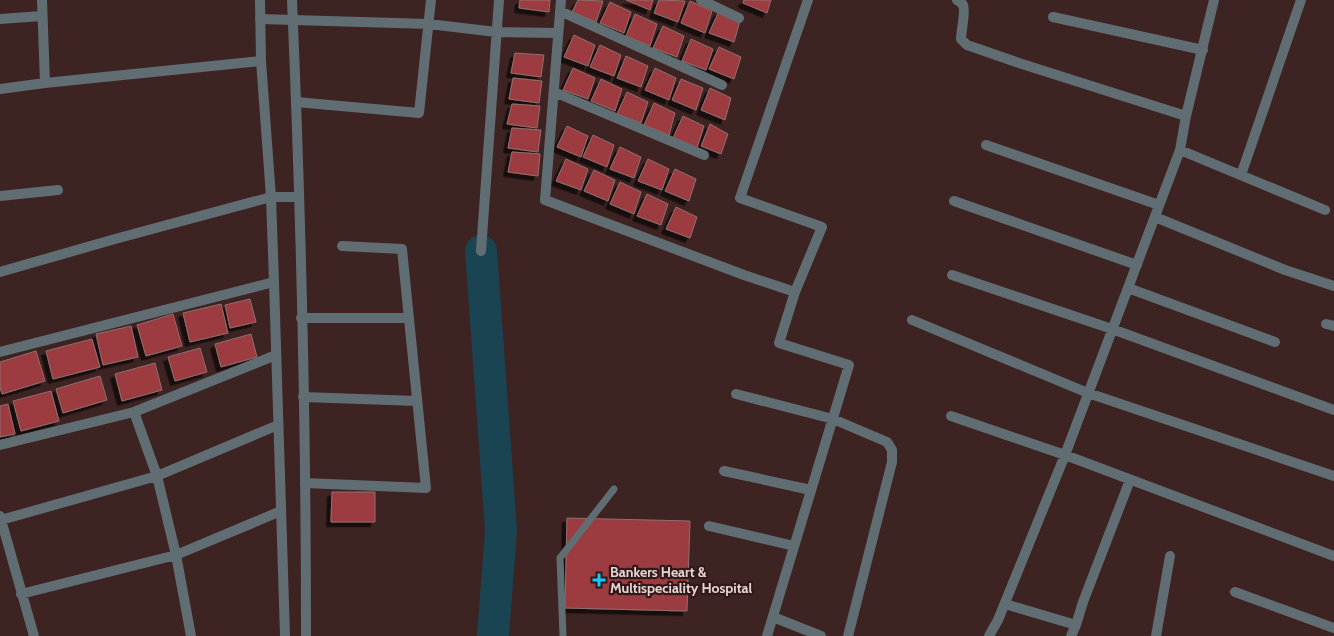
<svg xmlns="http://www.w3.org/2000/svg" width="1334" height="636" font-family="Cabin,sans-serif">
<defs>
<filter id="shadow"><feDropShadow dx="-4.5" dy="4.5" stdDeviation="0" flood-color="#0009"/></filter>
</defs>
<rect width="100%" height="100%" fill="#3d2322"/>
<g fill="none" stroke-linecap="round" stroke-linejoin="round">
<!-- river -->
<path stroke="#1b4453" stroke-width="32" d="M 481,251 L 501,530 L 493,636"/>
</g>
<!-- building -->
<path fill="#9c3b3f" stroke="#90706f" filter="url(#shadow)" d="M 520,0 L 550,0 L 549,12 L 519,8 Z
M 578,0 L 603,1 L 596,22 L 572,12 Z
M 626,0 L 653,0 L 650,10 Z
M 659,0 L 685,1 L 678,22 L 654,13 Z
M 744,0 L 771,0 L 767,13 L 743,3 Z
M 690,1 L 712,11 L 705,33 L 681,23 Z
M 610,2 L 631,12 L 624,33 L 600,23 Z
M 719,11 L 740,21 L 734,42 L 709,33 Z
M 635,14 L 657,24 L 650,46 L 626,36 Z
M 663,26 L 684,36 L 677,57 L 653,48 Z
M 574,35 L 595,45 L 588,66 L 564,57 Z
M 691,39 L 713,49 L 706,70 L 682,61 Z
M 600,45 L 621,55 L 614,76 L 590,67 Z
M 719,47 L 741,57 L 734,79 L 709,69 Z
M 515,53 L 544,55 L 541,77 L 511,73 Z
M 626,56 L 648,66 L 641,87 L 617,78 Z
M 573,68 L 595,78 L 588,99 L 563,90 Z
M 655,68 L 676,78 L 669,100 L 645,90 Z
M 513,78 L 542,81 L 539,103 L 509,99 Z
M 601,79 L 622,89 L 615,111 L 591,101 Z
M 681,79 L 703,88 L 696,110 L 672,100 Z
M 710,88 L 731,98 L 725,120 L 701,110 Z
M 627,92 L 648,102 L 641,123 L 617,114 Z
M 654,103 L 675,113 L 669,135 L 644,125 Z
M 512,104 L 540,106 L 537,128 L 507,124 Z
M 683,116 L 704,126 L 697,148 L 673,138 Z
M 710,124 L 728,134 L 721,154 L 701,146 Z
M 567,126 L 588,136 L 581,157 L 557,147 Z
M 512,128 L 541,130 L 538,152 L 508,148 Z
M 593,135 L 614,145 L 607,167 L 583,157 Z
M 620,147 L 641,157 L 634,178 L 610,169 Z
M 512,152 L 540,154 L 538,176 L 508,172 Z
M 566,159 L 588,169 L 581,190 L 556,181 Z
M 648,159 L 669,169 L 662,190 L 638,181 Z
M 675,169 L 696,179 L 689,201 L 665,191 Z
M 594,170 L 615,180 L 608,201 L 584,191 Z
M 620,182 L 641,192 L 634,214 L 610,204 Z
M 647,194 L 668,204 L 661,225 L 637,216 Z
M 676,207 L 697,217 L 690,238 L 666,229 Z
M 250,299 L 256,322 L 230,328 L 225,305 Z
M 221,304 L 228,333 L 190,342 L 183,313 Z
M 173,314 L 182,346 L 146,356 L 137,325 Z
M 131,326 L 138,357 L 103,365 L 96,334 Z
M 251,334 L 257,357 L 221,367 L 215,344 Z
M 92,339 L 100,367 L 53,379 L 46,351 Z
M 200,348 L 207,372 L 175,381 L 168,357 Z
M 36,351 L 45,381 L 2,394 L 0,387 L 0,362 Z
M 155,363 L 162,390 L 122,401 L 115,374 Z
M 100,376 L 107,400 L 63,413 L 56,389 Z
M 51,391 L 59,421 L 21,431 L 13,401 Z
M 8,404 L 15,434 L 0,437 L 0,406 Z
M 332,492 L 375,492 L 375,522 L 331,522 Z
M 567,518 L 690,521 L 687,611 L 565,608 Z"/>
<g fill="none" stroke-linecap="round" stroke-linejoin="round">
<!-- service -->
<path stroke="#606d72" stroke-width="7" d="M 563,636 L 560,558 L 614,489"/>
<!-- minor -->
<path stroke="#606d72" stroke-width="10" d="M 42,0 L 45,83
M 561,0 L 545,200 L 744,275 L 795,292 L 779,343 L 849,365 L 767,636
M 701,0 L 739,18
M 957,0 C 960,2 961,2 963,5 C 966,11 961,31 961,39 L 967,45 L 1022,64 L 1186,116
M 560,11 L 722,85
M 1053,17 L 1203,50
M 0,19 L 42,16
M 260,19 L 429,24 L 496,32 L 558,33
M 0,89 L 45,83 L 261,61
M 554,92 L 704,155
M 296,102 L 419,113 L 431,0
M 986,145 L 1159,205
M 1180,150 L 1325,210
M 1241,175 L 1301,0
M 0,196 L 58,190
M 954,201 L 1137,265
M 1155,217 L 1285,270 L 1334,286
M 481,251 L 499,0
M 0,272 L 115,239 L 271,197 L 299,197
M 952,275 L 1112,329 L 1334,410
M 1128,288 L 1275,342
M 795,292 L 822,227 L 740,198 L 808,0
M 301,318 L 409,318
M 912,320 L 1088,393 L 1334,476
M 1326,324 L 1334,326
M 0,352 L 274,282
M 736,394 L 833,419 L 887,442 L 892,450 L 892,462 L 848,636
M 303,397 L 417,401
M 134,412 L 157,476 L 176,555 L 191,636
M 951,416 L 1065,455 L 1334,556
M 0,445 L 134,412 L 276,355
M 724,471 L 811,490
M 305,483 L 426,488 L 402,249 L 342,246
M 0,516 L 34,636
M 1,520 L 157,476 L 278,425
M 709,526 L 794,546
M 1235,592 L 1334,628
M 21,594 L 176,555 L 281,511
M 1005,604 L 1076,625 L 1083,602 L 1130,480
M 773,617 L 821,636
M 989,636 L 998,620 L 1065,455 L 1180,150 L 1186,116 L 1214,0
M 1071,636 L 1076,625
M 1156,636 L 1170,556"/>
<!-- tertiary -->
<path stroke="#606d72" stroke-width="10" d="M 260,0 L 261,61 L 271,197 L 274,282 L 285,636
M 292,0 C 301,212 306,424 306,636"/>
</g>
<!-- markers -->
<path fill="#14cafb" stroke="#321919" stroke-width="2" d="M596.5 572.5h5v5h5v5h-5v5h-5v-5h-5v-5h5z"/>
<g text-anchor="middle" dominant-baseline="central" stroke-width="4.5" stroke-linejoin="round" paint-order="stroke">
<!-- poi labels -->
<g font-size="14" font-weight="bold" fill="#e6d4d3" stroke="#321919" text-anchor="start">
<text x="610" y="572">Bankers Heart &amp;<tspan x="610" dy="16">Multispeciality Hospital</tspan></text>
</g>
</g>
</svg>
